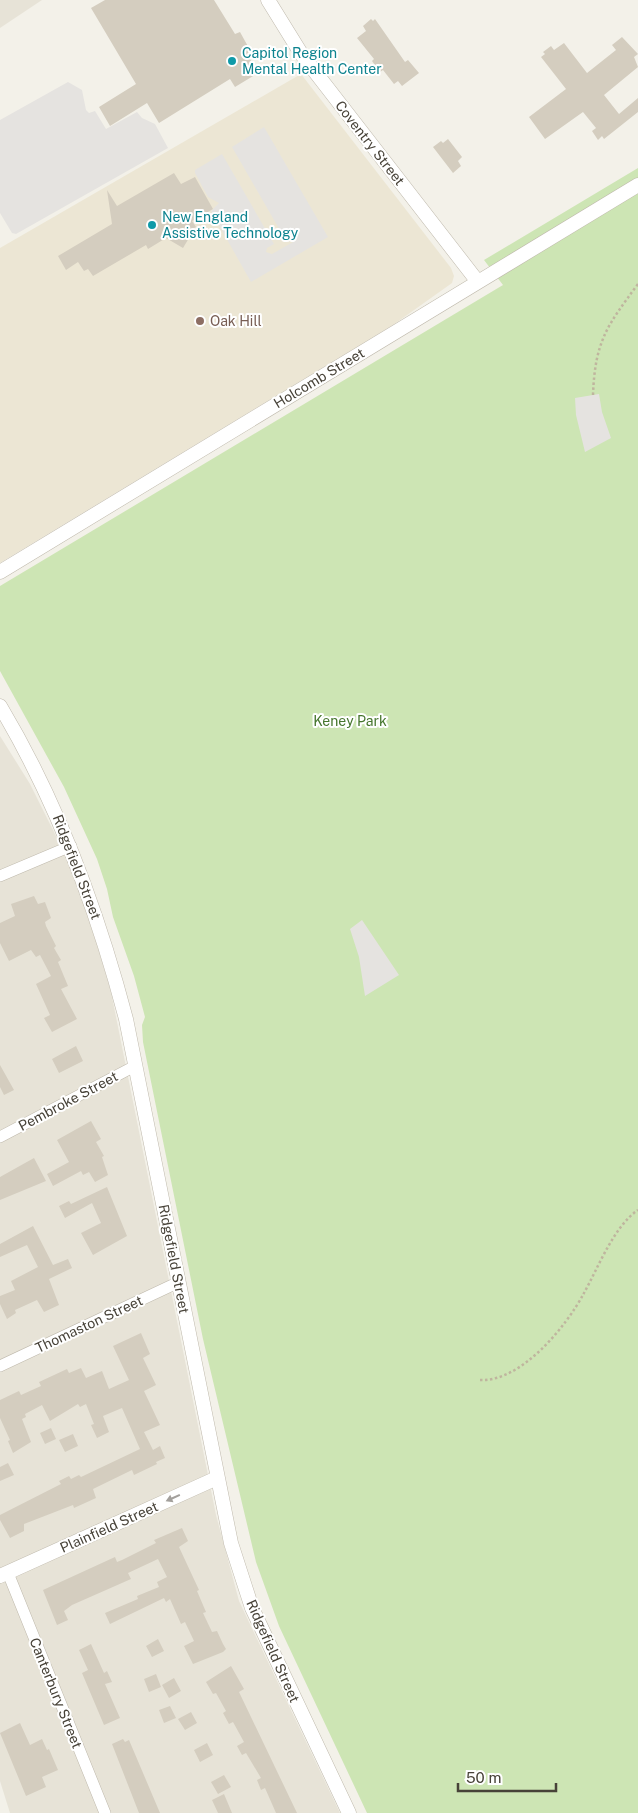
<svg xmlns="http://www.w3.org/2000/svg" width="638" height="1813" font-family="'Public Sans',sans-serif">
<rect width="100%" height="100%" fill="#f3f1e9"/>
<!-- residential -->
<path fill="#e7e3d7" d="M 0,0 L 42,0 L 0,28 Z
M 0,736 L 30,784 L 71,866 L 97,945 L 111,992 L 216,1515 L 239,1601 L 340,1813 L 10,1813 L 0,1781 Z"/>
<!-- education -->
<path fill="#ece6d4" d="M 301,74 L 451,268 L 454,276 L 452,283 L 393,325 L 0,563 L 0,248 Z"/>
<!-- green -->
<path fill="#cde5b4" d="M 638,168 L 638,1813 L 367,1813 L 279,1626 L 256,1562 L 203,1339 L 143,1042 L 142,1025 L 145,1017 L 134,976 L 113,917 L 107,889 L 97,859 L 64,787 L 0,671 L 0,586 L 503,285 L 484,260 Z"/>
<!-- parking -->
<path fill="#e5e3e0" d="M 68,82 L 82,90 L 86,110 L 89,113 L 95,111 L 106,129 L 137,112 L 142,118 L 155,124 L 168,148 L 16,234 L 12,233 L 0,213 L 0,120 Z
M 264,127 L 328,237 L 251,282 L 211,211 L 219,203 L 208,197 L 195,173 L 195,170 L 222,154 L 274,244 L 267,248 L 266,252 L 272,254 L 295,241 L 297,237 L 295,234 L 285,239 L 232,147 Z
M 599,394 L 602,412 L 611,438 L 585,452 L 576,415 L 575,398 Z
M 362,920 L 399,975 L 365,996 L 359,957 L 350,929 Z"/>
<!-- building -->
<path fill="#d4cdbf" d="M 105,0 L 214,0 L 235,34 L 240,32 L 250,50 L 247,54 L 258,73 L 235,87 L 230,79 L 159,123 L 147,103 L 110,126 L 99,107 L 136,84 L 91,8 Z
M 371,19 L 373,21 L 375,19 L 405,62 L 408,60 L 419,73 L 402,86 L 398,81 L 394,84 L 383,70 L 380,72 L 372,61 L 374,59 L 357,38 L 366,31 L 363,26 Z
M 622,37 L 638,54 L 634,57 L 638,67 L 604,95 L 619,114 L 638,98 L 638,112 L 604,139 L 602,136 L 598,140 L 592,131 L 596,128 L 583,112 L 545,139 L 529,117 L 566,89 L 541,57 L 545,54 L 543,52 L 551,46 L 554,50 L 564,43 L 587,73 L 616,50 L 612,45 Z
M 448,139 L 462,157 L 458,161 L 461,166 L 453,173 L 433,147 L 441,141 L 443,143 Z
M 174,173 L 181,184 L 195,177 L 213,209 L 192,221 L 196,227 L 182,235 L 189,238 L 183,248 L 166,238 L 148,249 L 146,245 L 93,276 L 88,269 L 84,271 L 78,262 L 66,270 L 58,256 L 112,224 L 107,190 L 117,206 Z
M 34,896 L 38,904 L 45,902 L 51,918 L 45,922 L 46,926 L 56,946 L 54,948 L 61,960 L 58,962 L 68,986 L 61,989 L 77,1019 L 52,1032 L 44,1018 L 50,1015 L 36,984 L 51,976 L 40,955 L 36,957 L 31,950 L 9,961 L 0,943 L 0,923 L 15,916 L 11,904 Z
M 76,1046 L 83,1061 L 59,1073 L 52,1059 Z
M 0,1065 L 14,1090 L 4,1095 L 0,1087 Z
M 91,1121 L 101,1139 L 96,1142 L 104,1156 L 102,1157 L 108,1175 L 95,1182 L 89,1172 L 83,1175 L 81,1171 L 53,1186 L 47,1174 L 69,1162 L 57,1140 Z
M 34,1158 L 46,1181 L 0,1200 L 0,1177 Z
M 107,1187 L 127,1236 L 93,1255 L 81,1233 L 101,1223 L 92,1203 L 65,1218 L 59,1206 L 69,1201 L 71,1204 Z
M 33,1226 L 53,1265 L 68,1259 L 72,1268 L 49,1279 L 59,1305 L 44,1312 L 37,1300 L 15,1310 L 16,1313 L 7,1319 L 0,1304 L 0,1296 L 15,1290 L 11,1281 L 38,1267 L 27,1245 L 0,1257 L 0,1244 Z
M 141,1333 L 150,1354 L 143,1358 L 156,1385 L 144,1391 L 160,1425 L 144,1432 L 153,1450 L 160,1446 L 165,1458 L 156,1462 L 157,1464 L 134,1475 L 132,1470 L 93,1489 L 96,1498 L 74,1508 L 73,1505 L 24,1524 L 24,1531 L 10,1538 L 0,1520 L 0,1515 L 61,1484 L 59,1481 L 69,1476 L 71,1479 L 79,1475 L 81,1477 L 140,1449 L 122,1408 L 103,1416 L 109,1432 L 97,1438 L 91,1425 L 94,1424 L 86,1404 L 80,1407 L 78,1404 L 50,1421 L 42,1405 L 25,1414 L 26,1417 L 22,1419 L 31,1442 L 13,1453 L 8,1441 L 10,1440 L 0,1418 L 0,1400 L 19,1391 L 21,1395 L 41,1386 L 39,1382 L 67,1369 L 69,1373 L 81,1368 L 86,1378 L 102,1371 L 109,1389 L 129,1380 L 113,1346 Z
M 51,1428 L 56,1439 L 45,1444 L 40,1433 Z
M 73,1434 L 78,1446 L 65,1452 L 59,1440 Z
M 8,1463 L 14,1475 L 0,1481 L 0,1467 Z
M 182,1528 L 188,1541 L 179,1547 L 199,1590 L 197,1591 L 206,1612 L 203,1613 L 212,1632 L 217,1631 L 223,1644 L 226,1649 L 223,1652 L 193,1664 L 184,1646 L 194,1641 L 185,1622 L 181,1624 L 170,1599 L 166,1602 L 164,1598 L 110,1624 L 105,1613 L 138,1599 L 137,1596 L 159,1587 L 157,1582 L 167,1577 L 158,1559 L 128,1573 L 131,1579 L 72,1605 L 64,1611 L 68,1620 L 57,1625 L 43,1590 L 115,1557 L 117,1562 L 122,1560 L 156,1543 L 154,1540 Z
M 158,1639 L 164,1651 L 152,1657 L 146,1646 Z
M 91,1644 L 104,1673 L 107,1671 L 112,1682 L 105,1684 L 120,1718 L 104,1725 L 82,1673 L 88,1670 L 79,1650 Z
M 231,1666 L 244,1689 L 239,1692 L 297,1813 L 276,1813 L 265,1788 L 261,1790 L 257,1780 L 261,1778 L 246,1753 L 242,1755 L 237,1746 L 244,1742 L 233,1722 L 229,1724 L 223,1713 L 226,1711 L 216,1693 L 213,1694 L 206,1682 Z
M 156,1674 L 161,1687 L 149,1692 L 144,1679 Z
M 174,1678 L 181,1691 L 169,1698 L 162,1685 Z
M 170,1706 L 176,1718 L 164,1723 L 159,1710 Z
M 191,1712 L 197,1723 L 185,1730 L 178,1719 Z
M 20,1723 L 30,1745 L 42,1739 L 47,1750 L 49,1749 L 58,1770 L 42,1777 L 46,1787 L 26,1796 L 0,1733 Z
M 123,1739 L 125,1742 L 129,1740 L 160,1813 L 139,1813 L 112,1744 Z
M 207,1743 L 213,1755 L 200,1762 L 194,1750 Z
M 224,1775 L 231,1787 L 218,1794 L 211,1782 Z
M 224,1794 L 232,1813 L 218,1813 L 212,1800 Z"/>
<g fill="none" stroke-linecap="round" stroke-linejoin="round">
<!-- minor casing -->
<g stroke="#bfb9ac" stroke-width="12">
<path id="minor" d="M 0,876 L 71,846
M 0,1137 L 135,1066
M 0,1366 L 179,1282
M 8,1573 L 105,1813"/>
</g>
<!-- tertiary casing -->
<g stroke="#bfb9ac" stroke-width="15">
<path id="tertiary" d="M 268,0 L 302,55 L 478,282
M 0,572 L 638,185
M 0,706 C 58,803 97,909 126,1019 L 231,1543 L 252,1608 L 349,1813
M 0,1576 L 217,1478"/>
</g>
<!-- path -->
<path stroke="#bfb59e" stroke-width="2.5" stroke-dasharray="2.5 2.5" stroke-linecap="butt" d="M 593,395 C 595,341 607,326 638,284
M 480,1380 C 521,1382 566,1327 584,1293 C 598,1268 614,1226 638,1210"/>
<!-- minor -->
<use href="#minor" stroke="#fff" stroke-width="11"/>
<!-- tertiary -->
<use href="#tertiary" stroke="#fff" stroke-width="14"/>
</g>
<!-- one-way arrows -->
<defs><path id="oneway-solid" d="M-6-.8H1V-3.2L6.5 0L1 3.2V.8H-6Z" transform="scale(1.25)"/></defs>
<use fill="#a3a09c" href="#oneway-solid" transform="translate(173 1498) rotate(156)"/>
<!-- markers -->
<g fill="#0f9aa8" stroke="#fff" stroke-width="2">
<circle cx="232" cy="61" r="5"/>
<circle cx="152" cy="225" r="5"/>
</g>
<circle fill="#8d6e63" stroke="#fff" stroke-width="2" cx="200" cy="321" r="5"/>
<g text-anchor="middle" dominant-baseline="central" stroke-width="4" stroke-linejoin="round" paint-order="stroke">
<!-- culture labels -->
<g font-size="14" fill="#0d838f" stroke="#fff" text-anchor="start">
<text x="242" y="53">Capitol Region<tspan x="242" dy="16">Mental Health Center</tspan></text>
<text x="162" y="217">New England<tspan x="162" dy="16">Assistive Technology</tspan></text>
</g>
<!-- street labels -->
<g font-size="14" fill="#474238" stroke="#fff">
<text transform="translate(370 143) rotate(52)">Coventry Street</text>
<text transform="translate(319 378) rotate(-31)">Holcomb Street</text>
<text transform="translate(77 867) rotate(69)">Ridgefield Street</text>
<text transform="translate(68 1101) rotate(-28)">Pembroke Street</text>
<text transform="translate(174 1259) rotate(79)">Ridgefield Street</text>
<text transform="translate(89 1324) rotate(-25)">Thomaston Street</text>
<text transform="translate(109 1527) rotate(-24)">Plainfield Street</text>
<text transform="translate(273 1651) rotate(66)">Ridgefield Street</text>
<text transform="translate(56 1693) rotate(68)">Canterbury Street</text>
</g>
<!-- education labels -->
<g font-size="14" fill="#785e54" stroke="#fff" text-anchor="start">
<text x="210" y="321">Oak Hill</text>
</g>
<!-- park labels -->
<g font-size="14" fill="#46762e" stroke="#fff">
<text x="350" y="721">Keney Park</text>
</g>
</g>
<!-- scale -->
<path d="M458 1783v8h98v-8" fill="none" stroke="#474238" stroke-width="2.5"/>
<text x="466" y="1783" font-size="15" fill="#474238" stroke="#ffffff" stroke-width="4" paint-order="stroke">50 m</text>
</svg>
